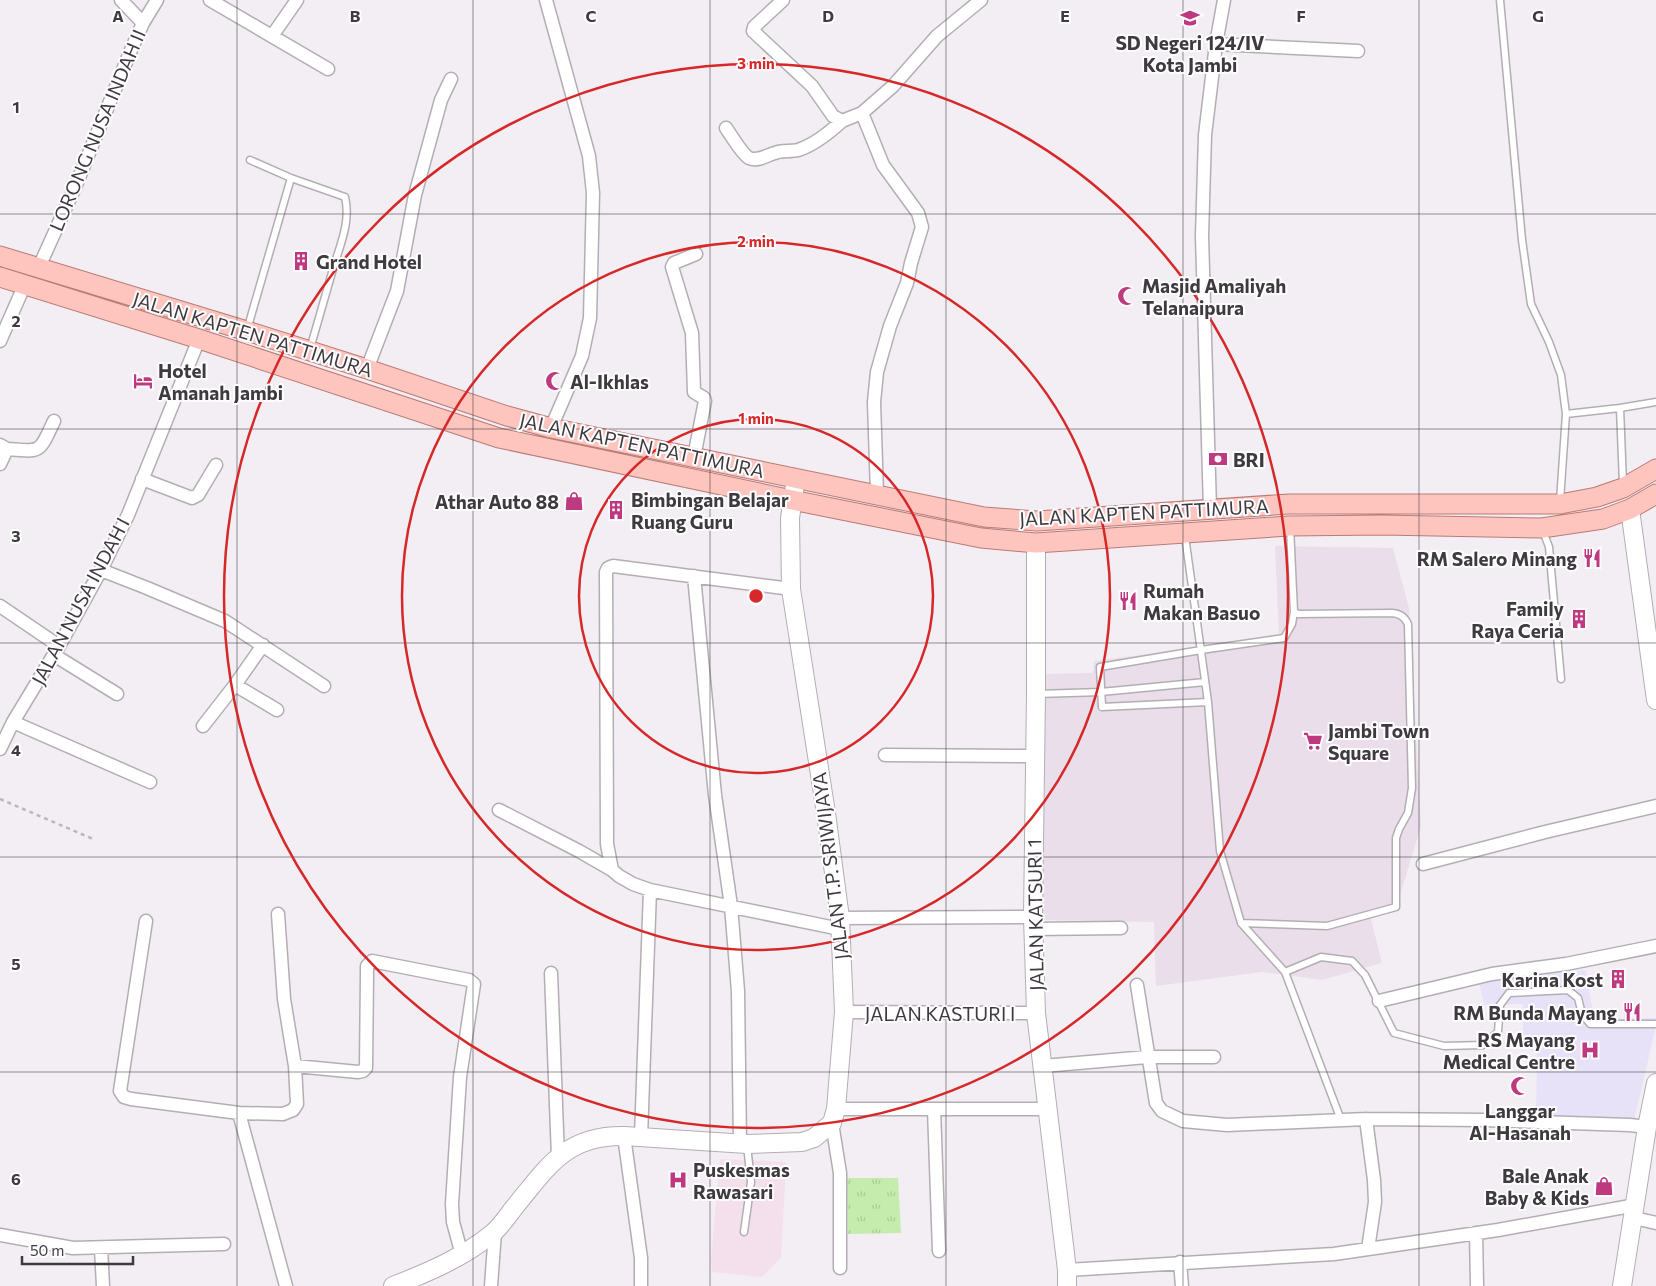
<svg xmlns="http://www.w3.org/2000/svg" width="1656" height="1286" font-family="Commissioner,sans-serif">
<defs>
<pattern id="grass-tufts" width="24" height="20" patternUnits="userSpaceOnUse" patternTransform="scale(1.25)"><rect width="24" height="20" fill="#c5ecac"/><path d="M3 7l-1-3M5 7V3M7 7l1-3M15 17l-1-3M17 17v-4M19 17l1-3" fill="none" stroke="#aacb95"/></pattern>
</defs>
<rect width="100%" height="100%" fill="#f3eef4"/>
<!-- built -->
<path fill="#e9deea" d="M 1275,546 L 1393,548 L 1409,608 L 1421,826 L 1397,905 L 1370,915 L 1382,963 L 1322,980 L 1262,972 L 1156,986 L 1154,922 L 1043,920 L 1043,674 L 1093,673 L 1094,661 L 1279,637 Z"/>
<!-- education -->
<path fill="#f4dfed" d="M 720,1159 L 786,1162 L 781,1258 L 762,1277 L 712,1272 L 711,1260 Z"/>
<!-- medical -->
<path fill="#e8e2f8" d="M 1586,970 L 1594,1019 L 1656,1018 L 1656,1026 L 1634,1121 L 1594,1117 L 1536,1116 L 1537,1054 L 1523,1045 L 1523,1004 L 1484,1005 L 1479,982 Z"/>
<!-- grass -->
<path fill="url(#grass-tufts)" d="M 847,1178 L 898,1178 L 901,1233 L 848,1234 Z"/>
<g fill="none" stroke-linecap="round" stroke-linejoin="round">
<!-- lane casing -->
<g stroke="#b3aeb3" stroke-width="9">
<path id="lane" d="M 1500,0 L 1522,240 L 1531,304 L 1549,342 L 1561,375 L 1566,414 L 1560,501
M 250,160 L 291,178
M 247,330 L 291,178 L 345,197 C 351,222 340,245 333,269 C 325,296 318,322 310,349
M 1620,408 L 1623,484
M 1566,414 L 1620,408 L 1656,402
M 1543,531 L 1549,547 L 1561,679
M 1185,536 L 1208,702 L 1220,851 L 1241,923 L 1285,972 L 1341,1120
M 1037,694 L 1101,692 L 1205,682
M 1208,702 L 1102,707 L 1100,667 L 1201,650 L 1284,638 L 1292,624 L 1294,612 L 1290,527
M 1241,923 L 1327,926 L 1396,907 L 1396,838 L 1399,829 L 1408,813 L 1412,788 L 1408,624 C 1404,616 1400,614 1392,613 L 1298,614 L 1294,612
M 1285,972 L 1321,957 L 1352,961 L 1365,975 L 1394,1033 L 1444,1046 L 1483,1045 L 1498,1032 L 1500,1005 L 1509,993 L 1568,990 L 1578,998 L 1582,1014 L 1590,1024 L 1656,1024
M 744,1232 L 751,1182 L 747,1145"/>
</g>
<!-- street casing -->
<g stroke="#b3aeb3" stroke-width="15">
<path id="street" d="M 210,0 L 328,69
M 546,0 L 589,156 L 593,193 L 590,318 L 582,356 L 551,428
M 783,0 L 754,27 L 753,31 L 812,86 L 833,116 L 842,121 L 862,113 L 893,86 L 937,36 L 981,0
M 143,23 L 157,0
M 272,36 L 297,0
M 1216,44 L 1358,51
M 862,113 L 883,165 L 918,213 L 922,227 L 911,263 L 907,283 L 890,326 L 877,372 L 874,402 L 877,494
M 726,128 C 731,135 742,154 749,158 C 758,162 767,155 775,153 C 782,150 790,152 798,150 C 814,145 830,132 842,121
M 39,267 L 76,185 L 131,50 L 143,23 L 121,0
M 0,341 L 25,284
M 367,369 L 397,291 L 415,195 L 441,100 L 451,79
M 0,445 L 7,449 L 0,464
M 7,449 C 42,452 39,453 54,421
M 694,457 L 705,401 L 704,398 L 694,392 L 692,333 L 672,267 L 674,263 L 696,254
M 142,479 L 192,498 L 198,495 L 216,465
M 1210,509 L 1202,236 L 1205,135 L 1216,44 L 1224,0
M 101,570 L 147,588 L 225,621 L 324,686
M 694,576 L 715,795 L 731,906 L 738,991 L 740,1144
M 0,606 L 59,646
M 263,645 L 235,685 L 277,710
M 54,655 L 117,694
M 13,722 L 150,782
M 203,726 L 235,685
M 0,749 L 13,722 L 59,646 L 101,570 L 128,515 L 199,339
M 885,755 L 1034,756
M 499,810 L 579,851 L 612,870 L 619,876 L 633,884 L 650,890 L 840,929
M 1423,864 L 1545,832 L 1656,806
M 612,870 L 607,844 L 606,572 L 608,568 L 613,566 L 791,589
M 840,918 L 1033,917
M 146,921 L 120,1091 L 124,1097 L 131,1099 L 239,1113 L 283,1114 L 293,1110 L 297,1104 L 295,1066 L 284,999 L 278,914
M 1033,929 L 1121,928
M 551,973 L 558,1157
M 1137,985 L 1156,1103 L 1162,1111 L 1183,1121 L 1227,1125 L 1366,1119 L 1483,1120 L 1630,1125 L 1647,1127
M 1379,1001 L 1492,974 L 1566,964 L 1656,946
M 844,1012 L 1036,1013
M 295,1066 L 358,1072 L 363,1071 L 366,1068 L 367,974 L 367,966 L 372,961 L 469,980 L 474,984 L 460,1077 L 452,1204 L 453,1222 L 462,1255
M 1043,1066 L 1147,1057 L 1214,1057
M 836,1109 L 1049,1109
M 934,1109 L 939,1251
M 239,1113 L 286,1286
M 1366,1119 L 1374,1180 L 1375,1202 L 1368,1249
M 832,1123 L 840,1173 L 840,1268
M 624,1136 L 641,1258 L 641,1286
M 641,1137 L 650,890
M 1634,1218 L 1656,1223
M 1476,1233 L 1477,1286
M 0,1235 L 73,1248 L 224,1244
M 101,1248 L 103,1286
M 1180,1262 L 1182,1286
M 1067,1270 L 1334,1254 L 1498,1230 L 1636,1205
M 491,1286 L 495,1232"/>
</g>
<!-- secondary casing -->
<g stroke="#b3aeb3" stroke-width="20">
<path id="secondary" d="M 1630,509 L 1656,700
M 1036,543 L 1036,694 L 1033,917 L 1036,1013 L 1067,1270 L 1067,1286
M 393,1286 C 429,1272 464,1257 493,1233 C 501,1226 507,1217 513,1209 C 547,1168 565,1135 624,1136 L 747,1144 L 802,1142 L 814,1138 L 832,1123 L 836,1109 L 844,1012 L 840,918 L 826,813 L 791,589 L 790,518 L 796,479
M 1622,1286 L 1647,1127 L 1656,1083"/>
</g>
<!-- primary casing -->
<g stroke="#ba7b75" stroke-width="21">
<path id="primary" d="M 0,256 L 247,331 L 367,369 L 507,416 L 551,428 L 984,517 L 1037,521 L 1289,504 L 1560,504 L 1597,497 L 1623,488 L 1656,469
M 0,277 L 199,339 L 499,438 L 792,500 L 981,538 L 1036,543 L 1289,526 L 1382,525 L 1542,528 L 1603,519 L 1630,509 L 1656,494"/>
</g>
<!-- path -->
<path stroke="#bab6bb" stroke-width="2.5" stroke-dasharray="4 4" stroke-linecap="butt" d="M 0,799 L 93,839"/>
<!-- lane -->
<use href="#lane" stroke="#fff" stroke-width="6"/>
<!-- street -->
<use href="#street" stroke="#fff" stroke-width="12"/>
<!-- secondary -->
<use href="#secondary" stroke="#fff" stroke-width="18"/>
<!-- primary -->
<use href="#primary" stroke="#fec4be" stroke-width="19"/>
</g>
<!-- grid -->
<path fill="none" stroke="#3d3b3d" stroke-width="1" stroke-opacity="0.55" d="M 237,0 L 237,1286M 473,0 L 473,1286M 710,0 L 710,1286M 946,0 L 946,1286M 1183,0 L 1183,1286M 1419,0 L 1419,1286M 0,214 L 1656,214M 0,429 L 1656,429M 0,643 L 1656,643M 0,857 L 1656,857M 0,1072 L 1656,1072"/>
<!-- distance rings -->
<g fill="none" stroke="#d62828" stroke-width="2.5">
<circle cx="756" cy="596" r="177"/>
<circle cx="756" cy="596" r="354"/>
<circle cx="756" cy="596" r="532"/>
</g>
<!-- icons -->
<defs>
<g id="school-bare" transform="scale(1.5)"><path d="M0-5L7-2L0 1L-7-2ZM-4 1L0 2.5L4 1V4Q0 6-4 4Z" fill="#bd3980" stroke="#fefcff" stroke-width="2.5" paint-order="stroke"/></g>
<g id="building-bare" transform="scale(1.5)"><path d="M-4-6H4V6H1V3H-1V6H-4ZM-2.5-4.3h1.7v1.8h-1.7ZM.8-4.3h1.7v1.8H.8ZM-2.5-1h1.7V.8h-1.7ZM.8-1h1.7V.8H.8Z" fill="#bd3980" stroke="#fefcff" stroke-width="2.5" paint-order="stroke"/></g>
<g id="mosque-bare" transform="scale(1.5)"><path d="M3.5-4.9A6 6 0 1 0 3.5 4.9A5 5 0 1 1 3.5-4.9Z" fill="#bd3980" stroke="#fefcff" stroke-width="2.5" paint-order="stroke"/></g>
<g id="hotel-bare" transform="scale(1.5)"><path d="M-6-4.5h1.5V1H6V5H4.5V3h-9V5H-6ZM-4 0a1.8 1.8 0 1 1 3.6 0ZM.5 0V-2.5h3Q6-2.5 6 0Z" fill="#bd3980" stroke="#fefcff" stroke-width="2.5" paint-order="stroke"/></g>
<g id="bank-bare" transform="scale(1.5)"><path d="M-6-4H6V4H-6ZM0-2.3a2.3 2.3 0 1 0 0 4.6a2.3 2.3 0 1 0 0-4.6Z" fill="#bd3980" stroke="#fefcff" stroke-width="2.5" paint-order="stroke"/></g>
<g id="shop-bare" transform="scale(1.5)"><path d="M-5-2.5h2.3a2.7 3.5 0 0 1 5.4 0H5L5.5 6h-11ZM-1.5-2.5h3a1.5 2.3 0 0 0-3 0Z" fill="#bd3980" stroke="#fefcff" stroke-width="2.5" paint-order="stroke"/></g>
<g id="restaurant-bare" transform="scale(1.5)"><path d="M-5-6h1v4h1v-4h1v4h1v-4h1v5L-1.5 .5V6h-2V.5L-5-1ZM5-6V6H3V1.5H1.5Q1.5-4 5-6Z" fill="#bd3980" stroke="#fefcff" stroke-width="2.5" paint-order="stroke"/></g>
<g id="supermarket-bare" transform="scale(1.5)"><path d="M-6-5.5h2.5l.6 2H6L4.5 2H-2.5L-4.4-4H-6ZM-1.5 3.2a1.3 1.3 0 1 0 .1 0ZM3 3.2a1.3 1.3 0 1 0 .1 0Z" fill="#bd3980" stroke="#fefcff" stroke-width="2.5" paint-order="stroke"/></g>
<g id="hospital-bare" transform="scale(1.5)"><path d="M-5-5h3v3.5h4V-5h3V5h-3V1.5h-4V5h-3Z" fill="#bd3980" stroke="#fefcff" stroke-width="2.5" paint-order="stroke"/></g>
</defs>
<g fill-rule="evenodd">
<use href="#school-bare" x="1190" y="18"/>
<use href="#building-bare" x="301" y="261"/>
<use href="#mosque-bare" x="1127" y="296"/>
<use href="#hotel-bare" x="143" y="381"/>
<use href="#mosque-bare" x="555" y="381"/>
<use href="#bank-bare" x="1218" y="459"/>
<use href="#shop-bare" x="574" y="501"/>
<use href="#building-bare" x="616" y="510"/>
<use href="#restaurant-bare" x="1592" y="558"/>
<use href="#restaurant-bare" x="1128" y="601"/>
<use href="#building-bare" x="1579" y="619"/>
<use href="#supermarket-bare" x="1313" y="741"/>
<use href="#building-bare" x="1618" y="979"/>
<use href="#restaurant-bare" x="1632" y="1012"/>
<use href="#hospital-bare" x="1590" y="1050"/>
<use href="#mosque-bare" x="1520" y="1086"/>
<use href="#hospital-bare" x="678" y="1180"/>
<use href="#shop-bare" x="1604" y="1186"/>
</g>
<g text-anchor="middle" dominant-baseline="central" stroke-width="4" stroke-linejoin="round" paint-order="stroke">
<!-- poi labels -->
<g font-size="19" font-weight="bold" fill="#3d3b3d" stroke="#fefcff" text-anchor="start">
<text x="1190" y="42" text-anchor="middle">SD Negeri 124/IV<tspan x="1190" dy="22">Kota Jambi</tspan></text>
<text x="316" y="261">Grand Hotel</text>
<text x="1142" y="285">Masjid Amaliyah<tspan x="1142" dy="22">Telanaipura</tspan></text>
<text x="158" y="370">Hotel<tspan x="158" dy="22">Amanah Jambi</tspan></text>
<text x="570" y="381">Al-Ikhlas</text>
<text x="1233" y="459">BRI</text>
<text x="631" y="499">Bimbingan Belajar<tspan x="631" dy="22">Ruang Guru</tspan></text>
<text x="559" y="501" text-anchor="end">Athar Auto 88</text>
<text x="1577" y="558" text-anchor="end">RM Salero Minang</text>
<text x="1143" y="590">Rumah<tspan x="1143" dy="22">Makan Basuo</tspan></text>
<text x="1564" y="608" text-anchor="end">Family<tspan x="1564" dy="22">Raya Ceria</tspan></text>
<text x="1328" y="730">Jambi Town<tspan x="1328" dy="22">Square</tspan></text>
<text x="1603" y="979" text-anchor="end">Karina Kost</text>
<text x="1617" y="1012" text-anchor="end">RM Bunda Mayang</text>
<text x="1575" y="1039" text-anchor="end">RS Mayang<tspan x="1575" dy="22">Medical Centre</tspan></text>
<text x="1520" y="1110" text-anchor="middle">Langgar<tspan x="1520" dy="22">Al-Hasanah</tspan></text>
<text x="693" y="1169">Puskesmas<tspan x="693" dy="22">Rawasari</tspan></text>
<text x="1589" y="1175" text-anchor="end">Bale Anak<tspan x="1589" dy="22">Baby &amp; Kids</tspan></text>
</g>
<!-- street labels -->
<g font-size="19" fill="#3d3b3d" stroke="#fefcff">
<text transform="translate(97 130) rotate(-67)">LORONG NUSA INDAH II</text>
<text transform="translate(253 334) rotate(17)">JALAN KAPTEN PATTIMURA</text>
<text transform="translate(642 445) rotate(12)">JALAN KAPTEN PATTIMURA</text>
<text transform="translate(1144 512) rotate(-3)">JALAN KAPTEN PATTIMURA</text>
<text transform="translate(80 601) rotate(-62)">JALAN NUSA INDAH I</text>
<text transform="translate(830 866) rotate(-97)">JALAN T.P. SRIWIJAYA</text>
<text transform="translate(1035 915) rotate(-91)">JALAN KATSURI 1</text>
<text x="940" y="1013">JALAN KASTURI I</text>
</g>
</g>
<g font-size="16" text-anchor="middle" font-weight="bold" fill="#3d3b3d" stroke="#fefcff" stroke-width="4" stroke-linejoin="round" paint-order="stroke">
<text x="118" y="22">A</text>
<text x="355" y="22">B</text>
<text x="591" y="22">C</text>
<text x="828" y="22">D</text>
<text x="1065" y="22">E</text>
<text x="1301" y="22">F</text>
<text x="1538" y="22">G</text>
<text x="16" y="113">1</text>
<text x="16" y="327">2</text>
<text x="16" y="542">3</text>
<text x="16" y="756">4</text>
<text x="16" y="970">5</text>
<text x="16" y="1185">6</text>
</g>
<circle cx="756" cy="596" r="8" fill="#d62828" stroke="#fefcff" stroke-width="2.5"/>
<g font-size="15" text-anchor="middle" font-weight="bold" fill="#d62828" stroke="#fefcff" stroke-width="4" stroke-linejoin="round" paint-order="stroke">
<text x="756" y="69">3 min</text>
<text x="756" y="247">2 min</text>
<text x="756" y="424">1 min</text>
</g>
<!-- scale -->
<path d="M22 1256v8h111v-8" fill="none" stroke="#3d3b3d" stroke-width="2.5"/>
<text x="30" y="1256" font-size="15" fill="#3d3b3d" stroke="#fefcff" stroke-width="4" paint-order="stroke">50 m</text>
</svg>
